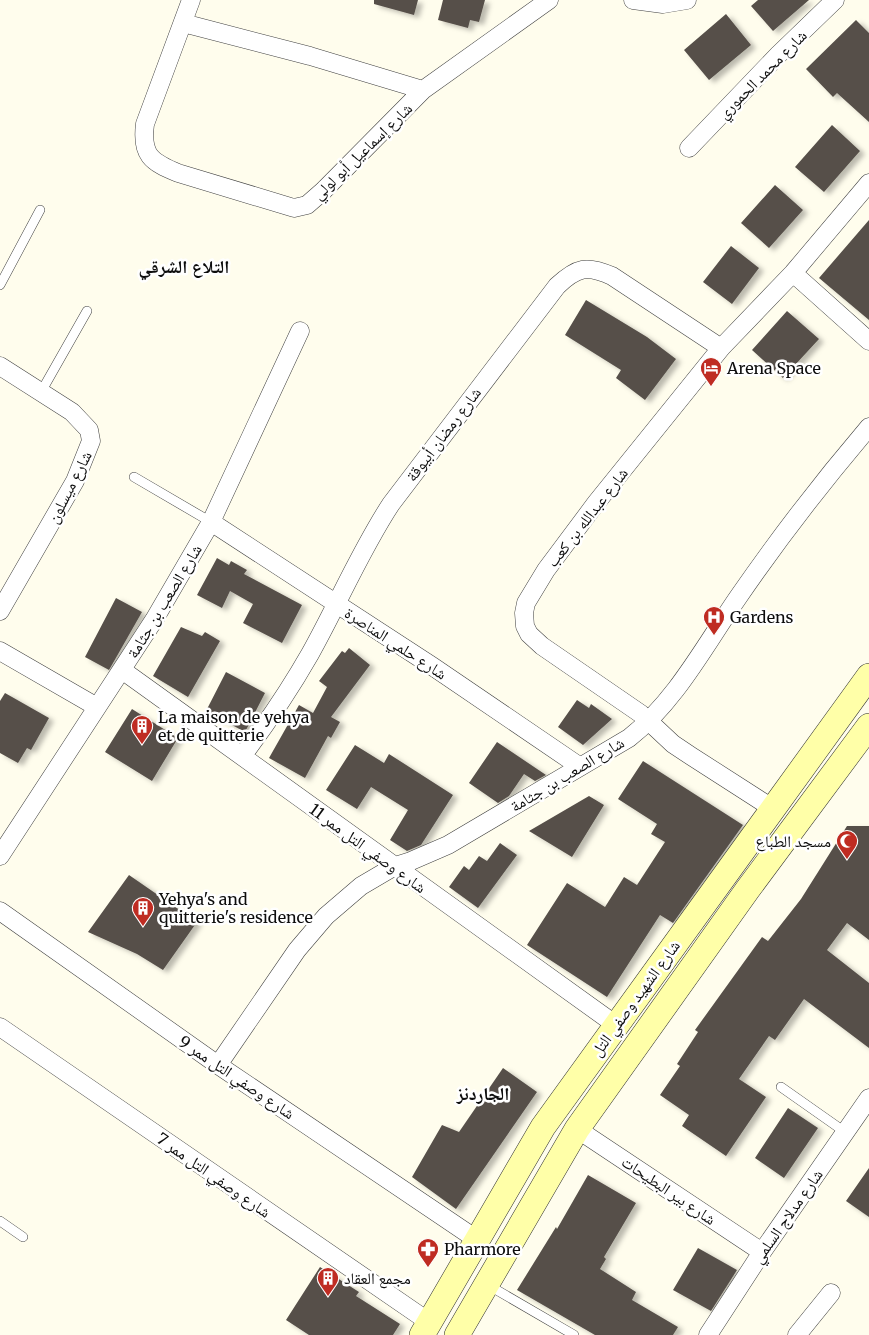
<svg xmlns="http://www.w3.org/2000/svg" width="869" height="1335" font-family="Merriweather,'Noto Naskh Arabic',serif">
<defs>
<filter id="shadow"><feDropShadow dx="5" dy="3" stdDeviation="2.5" flood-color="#0004"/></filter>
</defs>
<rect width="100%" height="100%" fill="#fffded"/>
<!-- building -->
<path fill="#564f49" filter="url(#shadow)" d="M 374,0 L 418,0 L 414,15 L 374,4 Z
M 443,0 L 485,0 L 479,22 L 470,20 L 468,28 L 438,20 Z
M 758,0 L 809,0 L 773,31 L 751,6 Z
M 726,14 L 751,45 L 709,80 L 684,50 Z
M 856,20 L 869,33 L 869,122 L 837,93 L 833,97 L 806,69 Z
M 832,125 L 860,151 L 824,192 L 795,167 Z
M 775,185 L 803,210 L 769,248 L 741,223 Z
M 869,220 L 869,320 L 819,278 Z
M 731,246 L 759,268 L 732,304 L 703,282 Z
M 586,300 L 647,337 L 676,359 L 645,400 L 616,378 L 621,370 L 565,335 Z
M 787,311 L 819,339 L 783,378 L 752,350 Z
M 217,558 L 229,565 L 231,561 L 247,570 L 244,574 L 302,605 L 282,643 L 243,623 L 253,604 L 230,591 L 222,608 L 197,595 Z
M 116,598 L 142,612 L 109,670 L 85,657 Z
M 181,627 L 202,636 L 205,632 L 220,641 L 188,697 L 153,676 Z
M 349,648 L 370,665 L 331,717 L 340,722 L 331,738 L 328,736 L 305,778 L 269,758 L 299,705 L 313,713 L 327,687 L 319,681 L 342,651 L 345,653 Z
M 226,672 L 265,693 L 245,732 L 206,711 Z
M 5,693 L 49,718 L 31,750 L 27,748 L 18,763 L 0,753 L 0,701 Z
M 577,700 L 589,708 L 591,704 L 612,719 L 583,745 L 558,727 Z
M 132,709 L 178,738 L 152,781 L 105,752 Z
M 497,742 L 546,775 L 535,781 L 524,774 L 509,796 L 498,803 L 469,783 Z
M 355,745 L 384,763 L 389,754 L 453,795 L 421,845 L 407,851 L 390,840 L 408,810 L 371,787 L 357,809 L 326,790 Z
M 643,761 L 743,825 L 673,923 L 660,915 L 607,997 L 527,945 L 567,883 L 605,907 L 624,877 L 637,885 L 665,842 L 651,834 L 657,824 L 618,799 Z
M 589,796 L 604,805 L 572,857 L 529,831 Z
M 847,826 L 869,826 L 869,940 L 847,923 L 827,950 L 869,983 L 869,1048 L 804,999 L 775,1040 L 769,1036 L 739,1079 L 766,1097 L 726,1156 L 682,1126 L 689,1115 L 660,1095 L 680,1066 L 677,1064 L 698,1032 L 695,1030 L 762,937 L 768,941 L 801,899 Z
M 500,843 L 517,855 L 478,908 L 449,887 L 464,866 L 469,870 L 479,856 L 487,861 Z
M 129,875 L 197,922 L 163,970 L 137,954 L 88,932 Z
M 503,1068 L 537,1092 L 456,1209 L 412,1177 L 442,1125 L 459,1132 Z
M 788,1108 L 818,1128 L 784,1178 L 755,1158 Z
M 869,1168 L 869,1217 L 846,1201 Z
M 588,1175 L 636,1203 L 604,1257 L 606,1259 L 600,1269 L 636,1292 L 632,1300 L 678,1327 L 673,1335 L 595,1335 L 517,1290 L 556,1227 L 557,1229 Z
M 698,1248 L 737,1270 L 711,1311 L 673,1290 Z
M 320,1267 L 359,1292 L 356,1296 L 400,1324 L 393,1335 L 309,1335 L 286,1320 Z"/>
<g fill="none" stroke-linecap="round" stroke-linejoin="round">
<!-- lane casing -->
<g stroke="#404040" stroke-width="10">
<path id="lane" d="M 0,285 L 40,210
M 41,392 L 87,311
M 134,477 L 211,522
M 781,1087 L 845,1132
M 0,1221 L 23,1237
M 488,1285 L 574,1335"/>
</g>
<!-- street casing -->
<g stroke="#404040" stroke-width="19">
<path id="street" d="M 191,0 L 145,124 C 141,155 151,162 178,173 L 294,208 L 307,205 L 323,191 L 423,90 L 549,0
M 633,0 L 663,4 L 687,0
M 183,23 L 310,56 L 423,90
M 689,148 L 778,55 L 835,0
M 793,273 L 869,341
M 0,366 L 72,412 L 89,430 L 91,441 L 75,481 L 0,611
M 211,522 L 432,666 L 579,766
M 0,651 L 97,707
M 122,670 L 616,1025
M 243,755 C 267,723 290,689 310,654 C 338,604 360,551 391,504 L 557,286 C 577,267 587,265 612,276 L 721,348
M 772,808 L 691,756 L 673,744 L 641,714 L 542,646 L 529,634 L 525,626 L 524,613 L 526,603 L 546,570 L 596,503 L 721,348 L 793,273 L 869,183
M 0,856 L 154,620 L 211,522 L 300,331
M 0,911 L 218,1065 L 476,1239
M 0,1027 L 429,1322
M 218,1065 L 297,950 L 326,916 L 361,886 L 395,866 L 411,861 L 448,845 L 629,738 C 676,701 705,645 739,596 C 779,538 823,481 869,427
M 577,1129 L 762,1252
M 708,1335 L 762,1252 L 869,1098
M 797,1335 L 831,1293"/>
</g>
<!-- secondary casing -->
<g stroke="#2f2f2f" stroke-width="26">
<path id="secondary" d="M 422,1335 L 543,1127 L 869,676
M 457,1335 L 577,1129 L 748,889 L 869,726"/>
</g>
<!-- lane -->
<use href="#lane" stroke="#fff" stroke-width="9"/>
<!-- street -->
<use href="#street" stroke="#fff" stroke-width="18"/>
<!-- secondary -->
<use href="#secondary" stroke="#ffffa8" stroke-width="25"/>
</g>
<!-- icons -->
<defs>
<g id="hotel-pin" transform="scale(1.125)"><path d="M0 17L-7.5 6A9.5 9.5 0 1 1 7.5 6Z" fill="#bf2c22" stroke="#fff"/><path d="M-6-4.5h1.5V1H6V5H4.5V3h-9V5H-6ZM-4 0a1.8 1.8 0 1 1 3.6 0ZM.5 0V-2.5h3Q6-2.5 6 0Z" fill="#fff"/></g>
<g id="hospital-pin" transform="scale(1.125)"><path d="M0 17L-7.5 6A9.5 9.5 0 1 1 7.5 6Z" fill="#bf2c22" stroke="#fff"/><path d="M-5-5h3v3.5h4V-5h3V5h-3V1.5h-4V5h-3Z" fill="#fff"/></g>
<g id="building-pin" transform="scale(1.125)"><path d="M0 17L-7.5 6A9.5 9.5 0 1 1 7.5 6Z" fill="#bf2c22" stroke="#fff"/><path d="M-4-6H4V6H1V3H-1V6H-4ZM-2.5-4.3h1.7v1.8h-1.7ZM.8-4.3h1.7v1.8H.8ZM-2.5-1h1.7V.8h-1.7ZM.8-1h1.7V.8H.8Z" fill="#fff"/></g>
<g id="mosque-pin" transform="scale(1.125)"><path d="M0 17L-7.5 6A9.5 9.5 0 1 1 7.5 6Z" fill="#bf2c22" stroke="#fff"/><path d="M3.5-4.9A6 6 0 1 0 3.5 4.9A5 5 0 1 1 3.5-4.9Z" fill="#fff"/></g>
<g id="pharmacy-pin" transform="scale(1.125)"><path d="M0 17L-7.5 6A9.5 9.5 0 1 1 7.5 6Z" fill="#bf2c22" stroke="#fff"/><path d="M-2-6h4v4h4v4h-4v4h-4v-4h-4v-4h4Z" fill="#fff"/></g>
</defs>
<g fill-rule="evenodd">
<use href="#hotel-pin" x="711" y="368"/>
<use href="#hospital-pin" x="714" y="617"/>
<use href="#building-pin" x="142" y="726"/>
<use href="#mosque-pin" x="847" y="841"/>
<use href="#building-pin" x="143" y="908"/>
<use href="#pharmacy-pin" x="428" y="1249"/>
<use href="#building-pin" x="328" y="1278"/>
</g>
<g text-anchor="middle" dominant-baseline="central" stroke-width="5" stroke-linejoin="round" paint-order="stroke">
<!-- street labels -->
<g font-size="16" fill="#0d0d0d" stroke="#fff">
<text transform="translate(762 74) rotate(-45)">شارع محمد الحموري</text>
<text transform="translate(362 151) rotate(-44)">شارع إسماعيل أبو لولي</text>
<text transform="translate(443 434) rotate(-53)">شارع رمضان أبيوقة</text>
<text transform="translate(69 487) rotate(-63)">شارع ميسلون</text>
<text transform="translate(587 517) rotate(-52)">شارع عبدالله بن كعب</text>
<text transform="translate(164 601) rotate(-59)">شارع الصعب بن جثامة</text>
<text transform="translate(396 643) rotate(33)">شارع حلمي المناصرة</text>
<text transform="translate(567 774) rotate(-31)">شارع الصعب بن جثامة</text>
<text transform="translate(368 848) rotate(36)">شارع وصفي التل ممر 11</text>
<text transform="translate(635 998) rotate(-54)">شارع الشهيد وصفي التل</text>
<text transform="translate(237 1077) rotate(34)">شارع وصفي التل ممر 9</text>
<text transform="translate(214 1175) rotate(35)">شارع وصفي التل ممر 7</text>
<text transform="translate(669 1190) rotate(34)">شارع بير البطيحات</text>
<text transform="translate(787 1216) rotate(-55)">شارع مدلاج السلمي</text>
</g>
<!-- poi labels -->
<g font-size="16" fill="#0d0d0d" stroke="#fff" text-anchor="start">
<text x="727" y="368">Arena Space</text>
<text x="730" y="617">Gardens</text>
<text x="158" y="717">La maison de yehya<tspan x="158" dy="18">et de quitterie</tspan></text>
<text x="831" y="841" text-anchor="end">مسجد الطباع</text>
<text x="159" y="899">Yehya's and<tspan x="159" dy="18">quitterie's residence</tspan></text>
<text x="444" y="1249">Pharmore</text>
<text x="344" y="1278">مجمع العقاد</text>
</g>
<!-- neighbourhood labels -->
<g font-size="18" font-weight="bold" fill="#0d0d0d" stroke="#fff">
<text x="184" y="266">التلاع الشرقي</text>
<text x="483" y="1093">الجاردنز</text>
</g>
</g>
</svg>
